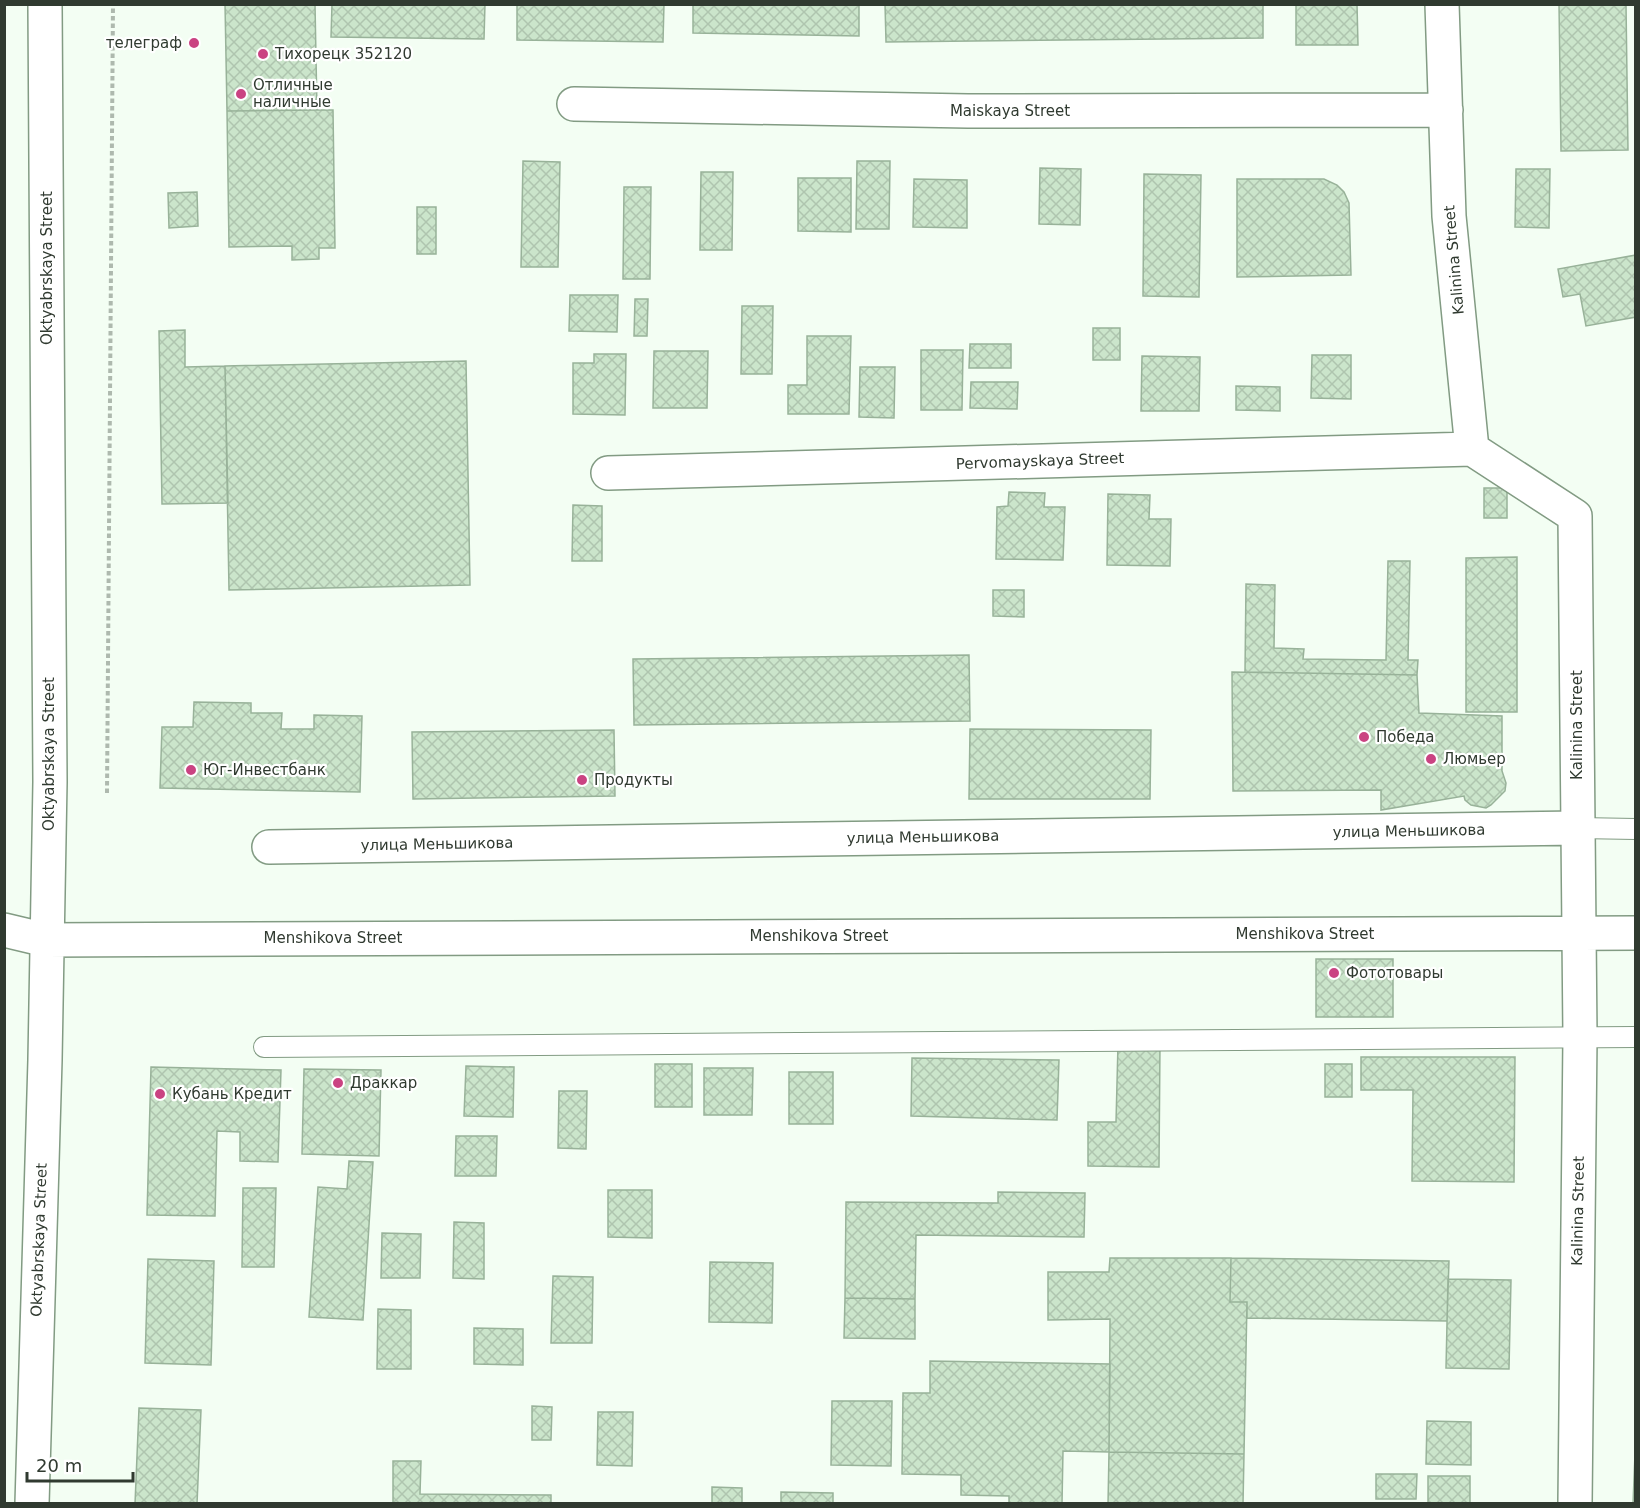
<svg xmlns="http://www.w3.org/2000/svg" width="1640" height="1508" font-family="'DejaVu Sans',sans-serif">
<defs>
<pattern id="building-cross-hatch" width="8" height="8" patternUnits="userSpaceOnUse" patternTransform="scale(1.5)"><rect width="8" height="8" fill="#cbe5cb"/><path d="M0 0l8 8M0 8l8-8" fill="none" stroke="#afc5af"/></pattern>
</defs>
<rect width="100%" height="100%" fill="#f3fef3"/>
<!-- building -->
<path fill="url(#building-cross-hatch)" stroke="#98b299" stroke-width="1.5" d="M 225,4 L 315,4 L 317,110 L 227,111 Z
M 332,4 L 485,4 L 484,39 L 331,37 Z
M 517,4 L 664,4 L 663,42 L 517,40 Z
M 693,4 L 859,4 L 859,36 L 693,33 Z
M 885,4 L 1263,4 L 1263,38 L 886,42 Z
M 1296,4 L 1357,4 L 1358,45 L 1296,45 Z
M 1559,4 L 1626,4 L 1628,150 L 1561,151 Z
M 317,110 L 333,110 L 335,248 L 319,248 L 319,259 L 292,260 L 292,246 L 229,247 L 227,111 Z
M 523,161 L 560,162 L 558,267 L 521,267 Z
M 857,161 L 890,161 L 889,229 L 856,229 Z
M 1040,168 L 1081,169 L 1080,225 L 1039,224 Z
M 1516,169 L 1550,169 L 1549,228 L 1515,227 Z
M 701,172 L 733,172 L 732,250 L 700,250 Z
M 1144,174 L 1201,175 L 1199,297 L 1143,296 Z
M 798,178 L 851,178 L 851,232 L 798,231 Z
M 914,179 L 967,180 L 967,228 L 913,227 Z
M 1237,179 L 1324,179 L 1337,185 L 1344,192 L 1349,203 L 1351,275 L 1237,277 Z
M 624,187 L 651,187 L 650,279 L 623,279 Z
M 197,192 L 198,226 L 169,228 L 168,193 Z
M 417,207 L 436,207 L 436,254 L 417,254 Z
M 1636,255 L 1636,317 L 1586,326 L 1580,294 L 1563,297 L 1558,269 Z
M 570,295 L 618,295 L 617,332 L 569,331 Z
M 635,299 L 648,299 L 647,336 L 634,336 Z
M 742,306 L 773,306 L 772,374 L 741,374 Z
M 1093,328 L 1120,328 L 1120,360 L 1093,360 Z
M 185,330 L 185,367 L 225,366 L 228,503 L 162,504 L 159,331 Z
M 807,336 L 851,336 L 849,414 L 788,414 L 788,385 L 807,385 Z
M 970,344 L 1011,344 L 1011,368 L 969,368 Z
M 921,350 L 963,350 L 962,410 L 921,410 Z
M 654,351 L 708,351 L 707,408 L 653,408 Z
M 594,354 L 626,354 L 625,415 L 573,414 L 573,363 L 594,363 Z
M 1312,355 L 1351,355 L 1351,399 L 1311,398 Z
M 1142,356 L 1200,357 L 1199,411 L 1141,411 Z
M 466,361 L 470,585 L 229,590 L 225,366 Z
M 860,367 L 895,367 L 894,418 L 859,417 Z
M 971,382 L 1018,382 L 1017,409 L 970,408 Z
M 1236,386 L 1280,387 L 1280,411 L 1236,410 Z
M 1484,488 L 1507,488 L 1507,518 L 1484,518 Z
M 1009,492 L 1045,493 L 1044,507 L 1065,507 L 1063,560 L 996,559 L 997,507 L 1008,506 Z
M 1108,494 L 1150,495 L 1149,519 L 1171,519 L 1170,566 L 1107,565 Z
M 573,505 L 602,506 L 602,561 L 572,561 Z
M 1517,557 L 1517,712 L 1466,712 L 1466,558 Z
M 1388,561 L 1410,561 L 1408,660 L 1418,660 L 1417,675 L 1245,672 L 1246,584 L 1275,585 L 1274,648 L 1304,649 L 1303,659 L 1386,660 Z
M 993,590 L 1024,590 L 1024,617 L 993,616 Z
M 969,655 L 970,721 L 634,725 L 633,659 Z
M 1232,672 L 1417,675 L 1419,713 L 1502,716 L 1502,771 L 1506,783 L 1505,791 L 1491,805 L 1486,808 L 1471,805 L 1465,800 L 1464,796 L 1381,810 L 1381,790 L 1233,791 Z
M 194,702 L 251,703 L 251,713 L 282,713 L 281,729 L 314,729 L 314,715 L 362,716 L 360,792 L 160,788 L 162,727 L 193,727 Z
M 970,729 L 1151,730 L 1150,799 L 969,799 Z
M 614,730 L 615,796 L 413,799 L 412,732 Z
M 1316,959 L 1393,959 L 1393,1017 L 1316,1017 Z
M 1118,1044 L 1160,1044 L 1159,1167 L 1088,1166 L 1088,1122 L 1116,1122 Z
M 1361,1057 L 1515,1057 L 1514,1182 L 1412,1181 L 1413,1090 L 1361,1090 Z
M 912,1058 L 1059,1060 L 1057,1120 L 911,1116 Z
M 655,1064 L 692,1064 L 692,1107 L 655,1107 Z
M 1325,1064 L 1352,1064 L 1352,1097 L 1325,1097 Z
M 466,1066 L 514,1067 L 513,1117 L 464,1116 Z
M 151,1067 L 281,1070 L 278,1162 L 240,1161 L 240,1132 L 217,1131 L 215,1216 L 147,1215 Z
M 704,1068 L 753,1068 L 752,1115 L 704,1115 Z
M 304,1069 L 381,1070 L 379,1156 L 302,1154 Z
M 789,1072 L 833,1072 L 833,1124 L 789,1124 Z
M 559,1091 L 587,1091 L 586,1149 L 558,1148 Z
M 456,1136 L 497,1136 L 496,1176 L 455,1176 Z
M 349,1161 L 373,1162 L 363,1320 L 309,1317 L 318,1187 L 347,1189 Z
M 243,1188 L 276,1188 L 274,1267 L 242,1267 Z
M 608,1190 L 652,1190 L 652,1238 L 608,1237 Z
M 998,1192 L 1085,1193 L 1084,1237 L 916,1235 L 915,1299 L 845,1298 L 846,1202 L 998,1203 Z
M 454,1222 L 484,1223 L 484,1279 L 453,1278 Z
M 382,1233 L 421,1234 L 420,1278 L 381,1278 Z
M 1110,1258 L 1231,1258 L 1230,1302 L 1247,1302 L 1244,1454 L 1109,1452 L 1110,1319 L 1048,1320 L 1048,1272 L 1109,1272 Z
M 1231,1258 L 1449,1261 L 1447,1321 L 1247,1318 L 1247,1302 L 1230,1302 Z
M 148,1259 L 214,1261 L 211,1365 L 145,1363 Z
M 710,1262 L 773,1263 L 772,1323 L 709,1322 Z
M 553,1276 L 593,1277 L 592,1343 L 551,1343 Z
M 1448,1279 L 1511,1280 L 1509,1369 L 1446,1368 Z
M 845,1298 L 915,1299 L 915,1339 L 844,1338 Z
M 378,1309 L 411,1310 L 411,1369 L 377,1369 Z
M 474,1328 L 523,1329 L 523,1365 L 474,1364 Z
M 930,1361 L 1110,1364 L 1109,1452 L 1063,1451 L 1062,1504 L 1009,1504 L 1009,1496 L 961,1495 L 961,1475 L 902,1474 L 903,1393 L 930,1393 Z
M 832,1401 L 892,1401 L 891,1466 L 831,1465 Z
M 532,1406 L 552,1407 L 551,1440 L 532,1440 Z
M 139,1408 L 201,1410 L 197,1504 L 135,1504 Z
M 598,1412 L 633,1412 L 632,1466 L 597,1465 Z
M 1427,1421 L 1471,1422 L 1471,1465 L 1426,1464 Z
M 1636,1428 L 1636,1504 L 1633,1504 Z
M 1109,1452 L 1244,1454 L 1243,1504 L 1108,1504 Z
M 393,1461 L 421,1461 L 420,1494 L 551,1495 L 551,1504 L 393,1504 Z
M 1376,1474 L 1417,1474 L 1416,1499 L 1376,1499 Z
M 1428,1476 L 1470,1476 L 1470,1504 L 1428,1504 Z
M 712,1487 L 742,1488 L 742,1504 L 712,1504 Z
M 781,1492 L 833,1493 L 833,1504 L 781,1504 Z"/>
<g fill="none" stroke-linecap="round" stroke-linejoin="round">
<!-- lane casing -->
<g stroke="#829b83" stroke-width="22">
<path id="lane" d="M 1578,828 L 1636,829
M 264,1047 L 1636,1037"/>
</g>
<!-- street casing -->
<g stroke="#829b83" stroke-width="36">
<path id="street" d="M 1442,4 L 1449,216 L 1472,449 L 1575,516 L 1580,1037 L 1575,1504
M 574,104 L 968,111 L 1446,110
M 608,473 L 1472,449
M 269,847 L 1578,828
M 4,930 L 46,940 L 1636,933
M 32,1504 L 45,1060 L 50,782 L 45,4"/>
</g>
<!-- path -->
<path stroke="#aeb9ae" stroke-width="4" stroke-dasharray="4.5 3" stroke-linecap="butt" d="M 107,793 L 113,4"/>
<!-- lane -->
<use href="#lane" stroke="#fff" stroke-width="20"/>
<!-- street -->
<use href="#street" stroke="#fff" stroke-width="33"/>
</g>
<!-- markers -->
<g fill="#ca4382" stroke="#fff" stroke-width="2">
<circle cx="194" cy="43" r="6"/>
<circle cx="263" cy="54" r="6"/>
<circle cx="241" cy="94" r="6"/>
<circle cx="1364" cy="737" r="6"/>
<circle cx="1431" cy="759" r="6"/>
<circle cx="191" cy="770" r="6"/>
<circle cx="582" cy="780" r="6"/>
<circle cx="1334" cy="973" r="6"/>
<circle cx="338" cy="1083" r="6"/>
<circle cx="160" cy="1094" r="6"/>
</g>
<g text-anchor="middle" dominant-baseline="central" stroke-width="4.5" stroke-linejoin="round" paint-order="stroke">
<!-- poi labels -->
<g font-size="15" fill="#303a30" stroke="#fff" text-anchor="start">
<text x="182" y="43" text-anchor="end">телеграф</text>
<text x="275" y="54">Тихорецк 352120</text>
<text x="253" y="85">Отличные<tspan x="253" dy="17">наличные</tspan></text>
<text x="1376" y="737">Победа</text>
<text x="1443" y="759">Люмьер</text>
<text x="203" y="770">Юг-Инвестбанк</text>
<text x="594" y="780">Продукты</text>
<text x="1346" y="973">Фототовары</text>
<text x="350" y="1083">Драккар</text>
<text x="172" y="1094">Кубань Кредит</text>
</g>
<!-- street labels -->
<g font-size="15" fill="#303a30" stroke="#fff">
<text x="1010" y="111">Maiskaya Street</text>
<text transform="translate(1454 260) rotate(-95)">Kalinina Street</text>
<text transform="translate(47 268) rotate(-90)">Oktyabrskaya Street</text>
<text transform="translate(1040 461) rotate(-2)">Pervomayskaya Street</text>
<text transform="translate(1577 725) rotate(-90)">Kalinina Street</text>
<text transform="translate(49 754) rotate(-90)">Oktyabrskaya Street</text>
<text transform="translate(1409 831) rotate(-1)">улица Меньшикова</text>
<text transform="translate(923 837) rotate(-1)">улица Меньшикова</text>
<text transform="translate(437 844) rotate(-1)">улица Меньшикова</text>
<text x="1305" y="934">Menshikova Street</text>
<text x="819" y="936">Menshikova Street</text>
<text x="333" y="938">Menshikova Street</text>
<text transform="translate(1578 1211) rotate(-89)">Kalinina Street</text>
<text transform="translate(39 1240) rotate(-88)">Oktyabrskaya Street</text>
</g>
</g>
<!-- border -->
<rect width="1640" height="1508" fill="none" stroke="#303a30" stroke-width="12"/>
<!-- scale -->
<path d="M27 1472v9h106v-9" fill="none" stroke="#303a30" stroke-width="3"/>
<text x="36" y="1472" font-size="18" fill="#303a30" stroke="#ffffff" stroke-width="4.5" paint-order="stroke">20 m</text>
</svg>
